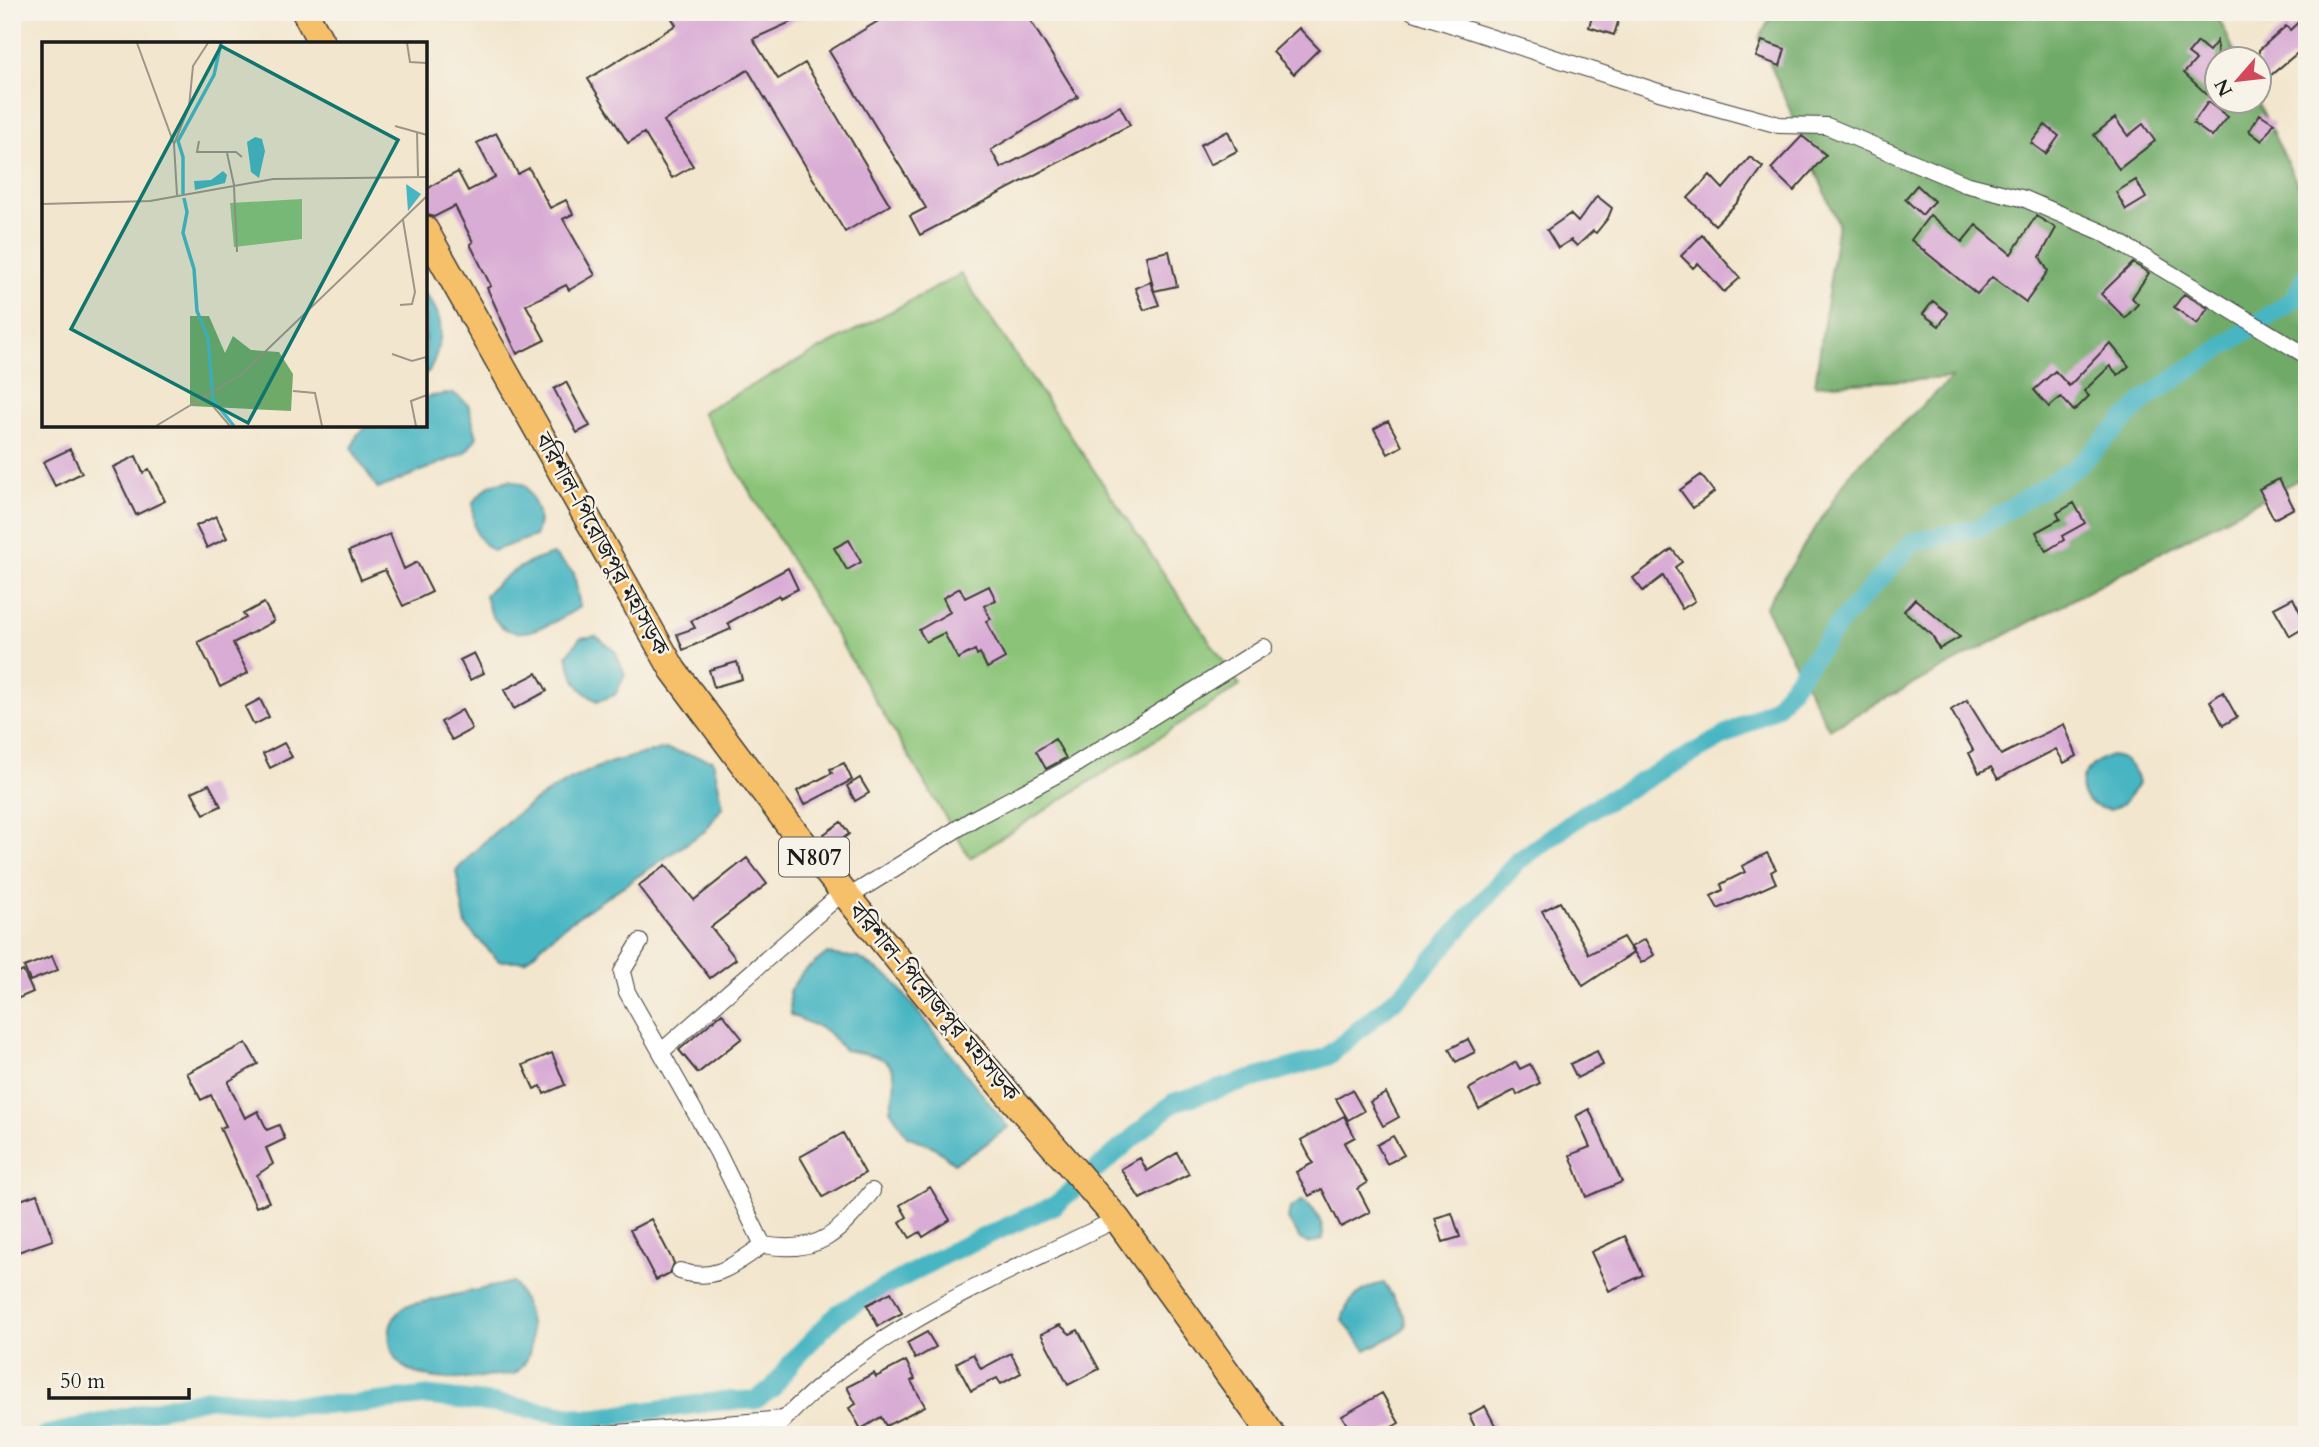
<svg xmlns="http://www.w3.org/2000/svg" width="2319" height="1447" font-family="Cardo,'Noto Serif Bengali',serif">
<rect width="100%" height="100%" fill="#f7f3e8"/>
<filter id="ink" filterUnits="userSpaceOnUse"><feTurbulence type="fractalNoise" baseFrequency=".0143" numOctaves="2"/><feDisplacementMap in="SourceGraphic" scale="14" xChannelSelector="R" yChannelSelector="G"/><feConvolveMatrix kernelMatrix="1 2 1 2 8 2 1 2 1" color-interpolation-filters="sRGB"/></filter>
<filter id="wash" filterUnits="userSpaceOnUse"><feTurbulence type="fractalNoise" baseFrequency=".00686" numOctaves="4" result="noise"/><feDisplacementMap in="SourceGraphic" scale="28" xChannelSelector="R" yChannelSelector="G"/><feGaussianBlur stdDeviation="1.57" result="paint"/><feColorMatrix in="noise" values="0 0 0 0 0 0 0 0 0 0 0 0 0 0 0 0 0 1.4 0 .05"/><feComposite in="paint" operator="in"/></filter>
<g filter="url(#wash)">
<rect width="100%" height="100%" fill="#f3e6ce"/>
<!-- green -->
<path fill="#8bc478" stroke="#54704a" stroke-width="2" d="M 961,274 L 1240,686 L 970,858 L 702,412 Z"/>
<!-- forest -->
<path fill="#70aa68" stroke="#466342" stroke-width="2" d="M 1774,12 L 2216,12 L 2238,59 L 2218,60 L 2218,102 L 2258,102 L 2307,204 L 2307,475 L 1829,729 L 1765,607 L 1853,469 L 1952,378 L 1815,385 L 1838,223 L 1759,38 Z"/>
<!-- water -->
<path fill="#47b5c2" stroke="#32686f" stroke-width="2" d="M 425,294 C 448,320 442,344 429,372 L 425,373 Z
M 453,393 L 468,404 L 477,437 L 465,453 L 378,489 L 352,449 L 357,435 L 369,425 L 425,425 L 425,397 Z
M 510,480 L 525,485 C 535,503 544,516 535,536 L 493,551 C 473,538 473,525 473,502 L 490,485 Z
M 553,554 L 574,573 L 580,607 C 543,630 498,655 485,595 C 506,573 524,563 553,554 Z
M 596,636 L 615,651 L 625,675 L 615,695 L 598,701 C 578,692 572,676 567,656 L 580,638 Z
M 665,749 L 713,760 L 723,806 L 705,831 L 564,926 L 525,961 L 499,961 L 466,926 L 456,871 C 496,826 545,788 601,766 C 621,758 644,754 665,749 Z
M 2108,756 C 2126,756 2135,767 2138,784 L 2125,802 L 2111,810 C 2070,805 2074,770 2108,756 Z
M 826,954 L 859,958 L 892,979 L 1008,1127 L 975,1152 L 954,1163 L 934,1147 L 907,1136 L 890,1109 C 904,1059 887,1057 844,1050 L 827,1031 L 791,1015 L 789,991 L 802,973 Z
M 1303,1200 C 1316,1210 1324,1223 1323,1239 L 1309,1244 L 1300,1239 L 1288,1219 L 1290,1208 Z
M 513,1282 C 530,1306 543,1354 514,1374 C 479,1377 397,1393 390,1343 C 388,1326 391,1318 405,1306 Z
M 1384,1283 L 1405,1316 L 1406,1326 L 1400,1333 L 1366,1350 L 1342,1320 C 1346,1300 1364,1286 1384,1283 Z"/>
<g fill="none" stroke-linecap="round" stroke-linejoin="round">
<!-- canal -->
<path stroke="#47b5c2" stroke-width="19" d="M 1097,1169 L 1174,1102 L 1327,1057 L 1406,990 L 1517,862 L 1583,814 L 1776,707 L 1841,621 L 1913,542 L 1979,528 L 2078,466 L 2148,397 L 2294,299 L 2307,275
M 45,1435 L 209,1398 L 284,1405 L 356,1404 L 427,1396 L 508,1405 L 587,1419 L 721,1401 L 755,1400 L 772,1389 L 794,1359 L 838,1313 L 948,1253 L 1055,1205 L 1072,1191"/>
</g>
<g id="blocks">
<!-- building -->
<path fill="#d9acd5" d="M 668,12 L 813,12 L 753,39 L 778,79 L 805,63 L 890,205 L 845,232 L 748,70 L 664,121 L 693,166 L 672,178 L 644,133 L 628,143 L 588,79 L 676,25 Z
M 893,12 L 1025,12 L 1078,97 L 991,150 L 1001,168 L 1120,106 L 1130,125 L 920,235 L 910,216 L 926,208 L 829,51 Z
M 1593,12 L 1619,19 L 1614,35 L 1589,27 Z
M 2307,14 L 2307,45 L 2259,85 L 2259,50 L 2286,26 L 2290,30 Z
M 1299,28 L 1319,49 L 1294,74 L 1273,52 Z
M 1762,41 L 1785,49 L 1780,66 L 1756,57 Z
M 2217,41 L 2217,104 L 2184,73 L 2196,60 L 2188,54 L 2198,42 L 2209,51 Z
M 2208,102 L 2228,117 L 2212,137 L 2193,123 Z
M 2260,114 L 2274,123 L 2262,141 L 2249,131 Z
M 2115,118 L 2128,136 L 2143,124 L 2155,141 L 2119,169 L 2094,135 Z
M 2045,125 L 2059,136 L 2046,154 L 2031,143 Z
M 1228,131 L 1237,151 L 1210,165 L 1200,145 Z
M 496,133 L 518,174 L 529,168 L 550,208 L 566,200 L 573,214 L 563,219 L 595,275 L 569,290 L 566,285 L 526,305 L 545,340 L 517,354 L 487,288 L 491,286 L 470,244 L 473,242 L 455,206 L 434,217 L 425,214 L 425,191 L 436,183 L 458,172 L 468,191 L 495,177 L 477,143 Z
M 1802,136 L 1826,155 L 1794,191 L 1771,169 Z
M 1750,157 L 1763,167 L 1737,203 L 1715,225 L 1688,198 L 1710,175 L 1723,189 Z
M 2136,180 L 2146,198 L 2126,210 L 2116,192 Z
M 1917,185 L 1934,201 L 1922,215 L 1905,199 Z
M 1597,196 L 1612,208 L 1608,218 L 1596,233 L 1593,231 L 1577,246 L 1571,240 L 1558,248 L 1547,230 L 1570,214 L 1578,222 Z
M 1930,215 L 1962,242 L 1976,225 L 2011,254 L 2036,216 L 2056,228 L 2040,257 L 2048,271 L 2026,302 L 1992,277 L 1977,294 L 1911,240 Z
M 1702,235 L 1740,278 L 1724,292 L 1698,263 L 1693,268 L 1681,256 Z
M 1169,251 L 1177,286 L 1154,291 L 1146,256 Z
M 2133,263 L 2149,273 L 2132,298 L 2138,304 L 2125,318 L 2101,294 Z
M 1150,282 L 1159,305 L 1144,310 L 1135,288 Z
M 2184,294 L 2208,308 L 2197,324 L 2174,307 Z
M 1933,301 L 1948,313 L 1939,326 L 1923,314 Z
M 2110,343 L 2129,366 L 2118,375 L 2110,366 L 2084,391 L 2089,396 L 2074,411 L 2061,397 L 2049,407 L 2034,390 L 2055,371 L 2069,386 Z
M 566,382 L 590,426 L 577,433 L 554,389 Z
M 1388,421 L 1402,446 L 1388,454 L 1374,429 Z
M 70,449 L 82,473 L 55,486 L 43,462 Z
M 136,456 L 143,473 L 149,469 L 165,501 L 136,515 L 113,467 Z
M 1701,475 L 1714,492 L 1693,508 L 1680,490 Z
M 2279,479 L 2294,508 L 2274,519 L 2259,489 Z
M 2074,503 L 2085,523 L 2062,536 L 2064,540 L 2046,551 L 2036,532 L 2060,519 L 2057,513 Z
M 216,516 L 227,538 L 207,548 L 196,526 Z
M 390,534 L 404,569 L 417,562 L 432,592 L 403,606 L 385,570 L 361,580 L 349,551 Z
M 849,540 L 861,562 L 847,570 L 834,548 Z
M 1672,549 L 1682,562 L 1675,567 L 1695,601 L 1682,609 L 1663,576 L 1643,591 L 1633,578 Z
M 788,568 L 798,589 L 780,598 L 779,595 L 728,623 L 731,629 L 683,650 L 677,634 L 695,628 L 691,621 Z
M 989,586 L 996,600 L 984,606 L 991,619 L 986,621 L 1005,658 L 987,668 L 980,653 L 977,655 L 975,650 L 958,659 L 944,633 L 926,642 L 919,630 L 950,612 L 943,598 L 960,588 L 965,598 Z
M 2293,598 L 2307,626 L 2290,636 L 2274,608 Z
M 1915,599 L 1960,637 L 1939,649 L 1932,635 L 1904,611 Z
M 264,603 L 274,621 L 233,643 L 248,673 L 220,687 L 198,642 L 246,618 L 243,614 Z
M 474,653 L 484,673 L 470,680 L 460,660 Z
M 737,662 L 742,679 L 714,687 L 709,670 Z
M 537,673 L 547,691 L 514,709 L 504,690 Z
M 2223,692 L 2237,717 L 2223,725 L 2210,701 Z
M 260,699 L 269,717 L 254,725 L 245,707 Z
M 1967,700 L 2001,755 L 2064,724 L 2077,756 L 2064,763 L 2056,749 L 1998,779 L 1991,767 L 1979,773 L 1969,753 L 1973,750 L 1951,710 Z
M 462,710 L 472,729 L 452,740 L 441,722 Z
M 1055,739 L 1066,758 L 1046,769 L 1036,751 Z
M 284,743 L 292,757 L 270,768 L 263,754 Z
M 844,763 L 852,780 L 804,805 L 797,791 L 832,773 L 830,769 Z
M 860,778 L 869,793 L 855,801 L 847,786 Z
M 209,784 L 221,806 L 204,814 L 192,792 Z
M 841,822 L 849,834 L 833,846 L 824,834 Z
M 1767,853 L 1776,869 L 1771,872 L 1776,883 L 1718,909 L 1711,896 L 1723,890 L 1721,884 L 1745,872 L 1742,866 Z
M 747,858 L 767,884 L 711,927 L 736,959 L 710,978 L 638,886 L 666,865 L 694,900 Z
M 1560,902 L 1589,954 L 1623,937 L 1633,953 L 1583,986 L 1542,911 Z
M 1645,939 L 1654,955 L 1641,963 L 1631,947 Z
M 52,956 L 58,970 L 30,981 L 24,967 Z
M 23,971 L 33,992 L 12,1001 L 12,976 Z
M 722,1013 L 742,1038 L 698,1073 L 679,1050 Z
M 1468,1039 L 1475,1052 L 1456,1062 L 1449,1049 Z
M 246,1043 L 258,1064 L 229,1081 L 229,1085 L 245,1118 L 258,1111 L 267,1130 L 279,1125 L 285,1139 L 266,1148 L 273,1164 L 257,1175 L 269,1202 L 256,1207 L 220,1128 L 226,1126 L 211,1095 L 201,1100 L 187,1073 Z
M 1597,1051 L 1603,1065 L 1577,1078 L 1570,1064 Z
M 552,1053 L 565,1085 L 544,1094 L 541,1086 L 534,1089 L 523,1065 Z
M 1516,1062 L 1520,1069 L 1530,1064 L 1540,1083 L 1517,1095 L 1515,1090 L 1479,1109 L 1469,1089 Z
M 1352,1090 L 1364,1111 L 1348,1120 L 1336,1099 Z
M 1386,1093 L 1399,1117 L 1383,1126 L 1370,1102 Z
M 1589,1109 L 1622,1182 L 1586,1197 L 1570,1155 L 1590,1147 L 1576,1116 Z
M 1344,1116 L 1355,1137 L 1344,1143 L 1367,1183 L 1358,1189 L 1370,1212 L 1341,1227 L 1322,1189 L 1309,1196 L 1296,1172 L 1313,1163 L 1301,1140 Z
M 843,1133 L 865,1173 L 823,1197 L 800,1157 Z
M 1393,1136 L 1404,1155 L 1387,1164 L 1377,1145 Z
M 1177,1153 L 1189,1174 L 1140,1199 L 1121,1169 L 1140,1158 L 1147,1171 Z
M 930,1187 L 950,1220 L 923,1237 L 920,1232 L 910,1238 L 900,1222 L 907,1217 L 900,1205 Z
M 37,1194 L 53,1240 L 12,1254 L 12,1203 Z
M 1452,1213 L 1460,1237 L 1443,1242 L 1435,1218 Z
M 651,1219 L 674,1263 L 670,1273 L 656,1280 L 630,1230 Z
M 1625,1236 L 1643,1275 L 1609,1291 L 1591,1252 Z
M 891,1292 L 902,1313 L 878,1326 L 867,1305 Z
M 1060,1325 L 1070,1334 L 1078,1330 L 1099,1369 L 1068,1385 L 1041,1334 Z
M 927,1332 L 936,1347 L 915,1359 L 907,1343 Z
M 1011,1353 L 1021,1373 L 1001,1384 L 997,1378 L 971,1391 L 956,1363 L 973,1354 L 981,1369 Z
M 906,1361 L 915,1379 L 911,1381 L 925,1406 L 886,1426 L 881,1417 L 861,1429 L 849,1408 L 856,1404 L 847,1387 L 874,1373 L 876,1377 Z
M 1382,1393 L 1399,1423 L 1378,1435 L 1353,1435 L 1342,1416 Z
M 1485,1406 L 1497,1429 L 1479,1435 L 1469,1415 Z"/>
</g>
</g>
<g filter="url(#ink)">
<use href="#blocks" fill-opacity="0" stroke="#3c3a37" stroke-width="2"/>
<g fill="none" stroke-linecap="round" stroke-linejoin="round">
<!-- minor casing -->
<g stroke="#3c3a37" stroke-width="18">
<path id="minor" d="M 1413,12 L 1659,92 L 1779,125 L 1827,126 L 1965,184 L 2025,199 L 2102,232 L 2307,356
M 847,898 L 973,819 L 1073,766 L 1264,647
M 640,942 L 622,972 L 627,992 L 717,1151 L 763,1245 C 735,1264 715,1283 680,1271
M 663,1050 L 843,892
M 763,1245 C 820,1255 839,1233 872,1191
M 593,1435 L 783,1419
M 770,1435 C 856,1334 1001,1276 1117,1219"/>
</g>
<!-- trunk casing -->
<g stroke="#3c3a37" stroke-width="29">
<path id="trunk" d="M 305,12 L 322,44
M 425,230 L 673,670 L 792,829 L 996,1080 L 1117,1219 L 1272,1435"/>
</g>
<!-- minor -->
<use href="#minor" stroke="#fff" stroke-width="16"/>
<!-- trunk -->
<use href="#trunk" stroke="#f6c06b" stroke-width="26"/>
</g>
</g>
<g text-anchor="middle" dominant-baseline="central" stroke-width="5" stroke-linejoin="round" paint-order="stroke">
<!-- shield labels -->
<rect fill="#f7f3e8" stroke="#5e5c59" stroke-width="2" x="779" y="837.5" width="70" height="39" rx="5"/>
<g font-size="23" font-weight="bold" fill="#1c1c1c">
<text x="814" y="857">N807</text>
</g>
<!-- street labels -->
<g font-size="24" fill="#1c1c1c" stroke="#f7f3e8">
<text transform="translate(602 544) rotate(61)">বরিশাল-পিরোজপুর মহাসড়ক</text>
<text transform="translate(934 1002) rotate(50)">বরিশাল-পিরোজপুর মহাসড়ক</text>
</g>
</g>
<!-- overview -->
<g transform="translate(42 42)">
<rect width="385" height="385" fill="#f3e6ce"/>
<path d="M 260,157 L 260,197 L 192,205 L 188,161 Z" fill="#8bc478"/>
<path d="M 148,274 L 167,274 L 183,311 L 191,294 L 209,308 L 237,310 L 251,332 L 249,369 L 148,364 Z" fill="#70aa68"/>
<path d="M 213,95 L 220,97 L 223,109 L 217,136 L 209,130 L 205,100 ZM 181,129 L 185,133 L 183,141 L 153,148 L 152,139 L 169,138 ZM 364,142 L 379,152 L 366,169 Z" fill="#47b5c2"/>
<path fill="none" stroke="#47b5c2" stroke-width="3.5" d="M 141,152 L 141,115 L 136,99 L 172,33 L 179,1M 142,156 L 145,170 L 141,191 L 152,227 L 155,269 L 166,296 L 171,358 L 192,384"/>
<path fill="none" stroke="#9d9587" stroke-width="2" d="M 95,1 L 132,102 L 135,153M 365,1 L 368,20 L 385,21M 353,84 L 385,93M 375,90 L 376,134M 157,99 L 155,110 L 194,110 L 200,115M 132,102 L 147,65 L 151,24 L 166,1M 185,111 L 192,143M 192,145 L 195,210M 0,162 L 108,159 L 231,137 L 385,135M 358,263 L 370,262 L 373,250 L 361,178M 350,312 L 370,319 L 384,315 L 385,324M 251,349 L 273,351 L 280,384M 164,356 L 188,384M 114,384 L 200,332 L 385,154M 374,384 L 369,359 L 385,353"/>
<path fill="#0f766e" fill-opacity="0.15" stroke="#0f766e" stroke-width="3.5" d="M 179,4 L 356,98 L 206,381 L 29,287 Z"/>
<rect width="385" height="385" fill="none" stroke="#1c1c1c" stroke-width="3.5"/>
</g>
<!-- margin -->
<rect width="2319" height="1447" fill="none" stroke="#f7f3e8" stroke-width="42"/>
<!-- north arrow -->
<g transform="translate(2238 80) rotate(242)"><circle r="33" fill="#f7f3e8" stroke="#9f9d96" stroke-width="2"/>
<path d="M0-5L12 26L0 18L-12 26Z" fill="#d1495b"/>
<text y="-10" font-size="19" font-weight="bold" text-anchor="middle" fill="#1c1c1c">N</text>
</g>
<!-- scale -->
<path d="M49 1388v10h140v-10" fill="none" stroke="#1c1c1c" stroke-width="3.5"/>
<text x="60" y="1388" font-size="21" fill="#1c1c1c" stroke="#f7f3e8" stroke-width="5" paint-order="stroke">50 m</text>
</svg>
